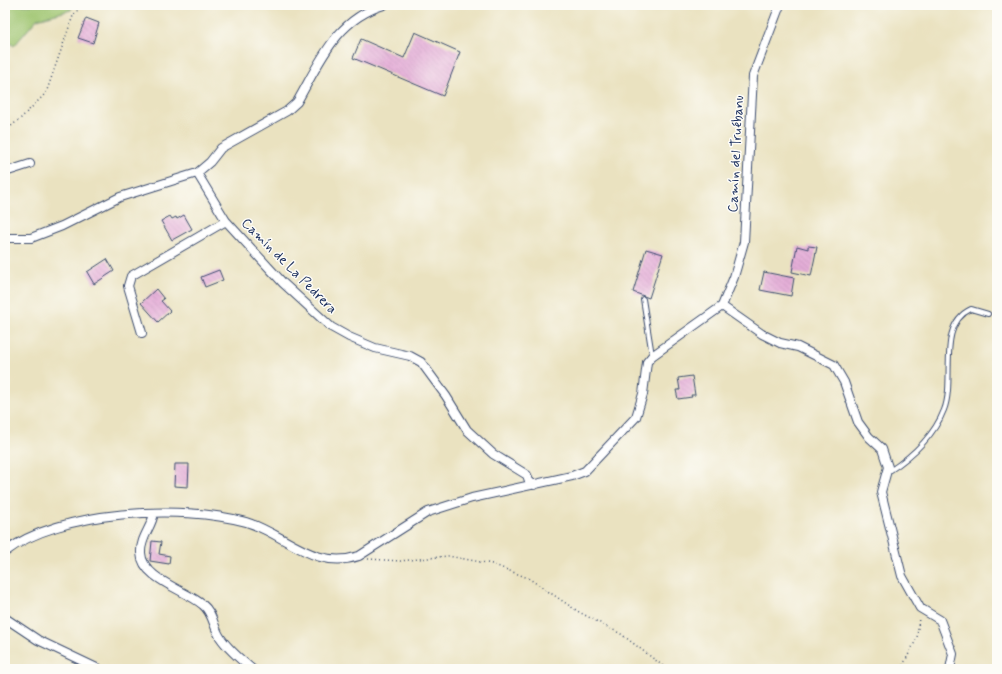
<svg xmlns="http://www.w3.org/2000/svg" width="1002" height="674" font-family="Mynerve,sans-serif">
<defs>
<pattern id="building-back-hatch" width="6" height="6" patternUnits="userSpaceOnUse"><rect width="6" height="6" fill="#e4add7"/><path d="M-1 5l2 2M0 0l6 6M5-1l2 2" fill="none" stroke="#c395bb"/></pattern>
</defs>
<rect width="100%" height="100%" fill="#fdfcf7"/>
<filter id="ink" filterUnits="userSpaceOnUse"><feTurbulence type="fractalNoise" baseFrequency=".025" numOctaves="2"/><feDisplacementMap in="SourceGraphic" scale="8" xChannelSelector="R" yChannelSelector="G"/><feConvolveMatrix kernelMatrix="1 2 1 2 8 2 1 2 1" color-interpolation-filters="sRGB"/></filter>
<filter id="wash" filterUnits="userSpaceOnUse"><feTurbulence type="fractalNoise" baseFrequency=".012" numOctaves="4" result="noise"/><feDisplacementMap in="SourceGraphic" scale="16" xChannelSelector="R" yChannelSelector="G"/><feGaussianBlur stdDeviation="0.9" result="paint"/><feColorMatrix in="noise" values="0 0 0 0 0 0 0 0 0 0 0 0 0 0 0 0 0 1.4 0 .05"/><feComposite in="paint" operator="in"/></filter>
<g filter="url(#wash)">
<rect width="100%" height="100%" fill="#eae2c0"/>
<!-- green -->
<path fill="#9fc570" stroke="#5d7a67" d="M 5,5 L 72,5 L 71,10 L 37,19 L 14,46 L 5,39 Z"/>
<g id="blocks">
<!-- building -->
<path fill="url(#building-back-hatch)" d="M 86,18 L 99,23 L 93,43 L 78,38 Z
M 415,32 L 460,52 L 443,96 L 353,58 L 361,39 L 404,58 Z
M 184,215 L 192,229 L 172,240 L 161,221 L 170,216 L 172,219 L 176,217 L 177,219 Z
M 797,246 L 808,249 L 808,246 L 817,247 L 811,276 L 792,272 Z
M 646,249 L 663,254 L 649,298 L 633,292 Z
M 107,259 L 114,271 L 94,284 L 87,272 Z
M 219,270 L 223,280 L 205,287 L 201,277 Z
M 764,272 L 794,278 L 791,296 L 760,290 Z
M 156,289 L 164,299 L 161,301 L 170,311 L 158,322 L 141,303 Z
M 692,376 L 695,395 L 691,395 L 692,397 L 678,399 L 676,390 L 680,390 L 678,378 Z
M 175,464 L 189,464 L 188,487 L 174,486 Z
M 152,541 L 161,542 L 159,554 L 170,556 L 169,564 L 150,561 Z"/>
</g>
</g>
<g filter="url(#ink)">
<use href="#blocks" fill-opacity="0" stroke="#3a4a6d" stroke-width="1"/>
<g fill="none" stroke-linecap="round" stroke-linejoin="round">
<!-- lane casing -->
<g stroke="#3a4a6d" stroke-width="6">
<path id="lane" d="M 643,299 L 652,355
M 888,472 C 911,457 934,436 944,410 C 956,380 936,325 971,309 L 988,314"/>
</g>
<!-- street casing -->
<g stroke="#3a4a6d" stroke-width="10">
<path id="street" d="M 5,172 L 30,164
M 197,173 L 226,221 L 283,283 L 331,327 L 349,337 L 375,348 L 410,356 L 421,362 L 446,396 L 467,430 L 493,454 L 527,475 L 529,481 L 534,485
M 5,238 L 31,238 L 62,226 L 120,197 L 197,173 L 210,162 L 221,148 L 287,111 L 297,102 C 320,62 336,19 384,5
M 722,306 L 762,334 L 780,343 L 798,347 L 834,365 L 844,382 L 858,422 L 869,437 L 882,449 L 888,467 L 881,492 L 902,576 L 920,608 L 940,620 L 953,654 L 950,669
M 722,306 L 734,277 L 744,242 L 753,76 L 780,5
M 142,333 L 128,286 L 131,276 L 226,221
M 154,513 C 152,527 140,538 141,553 C 142,579 186,590 203,605 C 213,613 213,626 220,637 C 228,649 241,660 252,669
M 5,552 C 59,510 182,504 246,522 C 286,534 314,571 359,556 L 428,512 L 472,498 L 572,476 L 585,471 L 636,417 L 643,394 L 647,362 L 652,356 L 722,306
M 5,618 L 38,640 L 99,669
M 568,669 L 602,669"/>
</g>
<!-- path -->
<path stroke="#3a4a6d" stroke-width="1.5" stroke-dasharray="1 3" stroke-linecap="butt" d="M 5,131 L 20,119 L 46,93 L 73,16 L 76,11 L 80,10
M 368,559 L 400,561 L 448,556 L 492,564 L 528,578 L 579,612 L 621,634 L 667,669
M 901,669 L 917,638 L 919,617"/>
<!-- lane -->
<use href="#lane" stroke="#fff" stroke-width="4"/>
<!-- street -->
<use href="#street" stroke="#fff" stroke-width="8"/>
</g>
</g>
<g text-anchor="middle" dominant-baseline="central" stroke-width="3" stroke-linejoin="round" paint-order="stroke">
<!-- street labels -->
<g font-size="14" fill="#1b2f5e" stroke="#fdfcf7">
<text transform="translate(736 154) rotate(-87)">Camín del Truébanu</text>
<text transform="translate(289 266) rotate(45)">Camín de La Pedrera</text>
</g>
</g>
<!-- margin -->
<rect width="1002" height="674" fill="none" stroke="#fdfcf7" stroke-width="20"/>
</svg>
